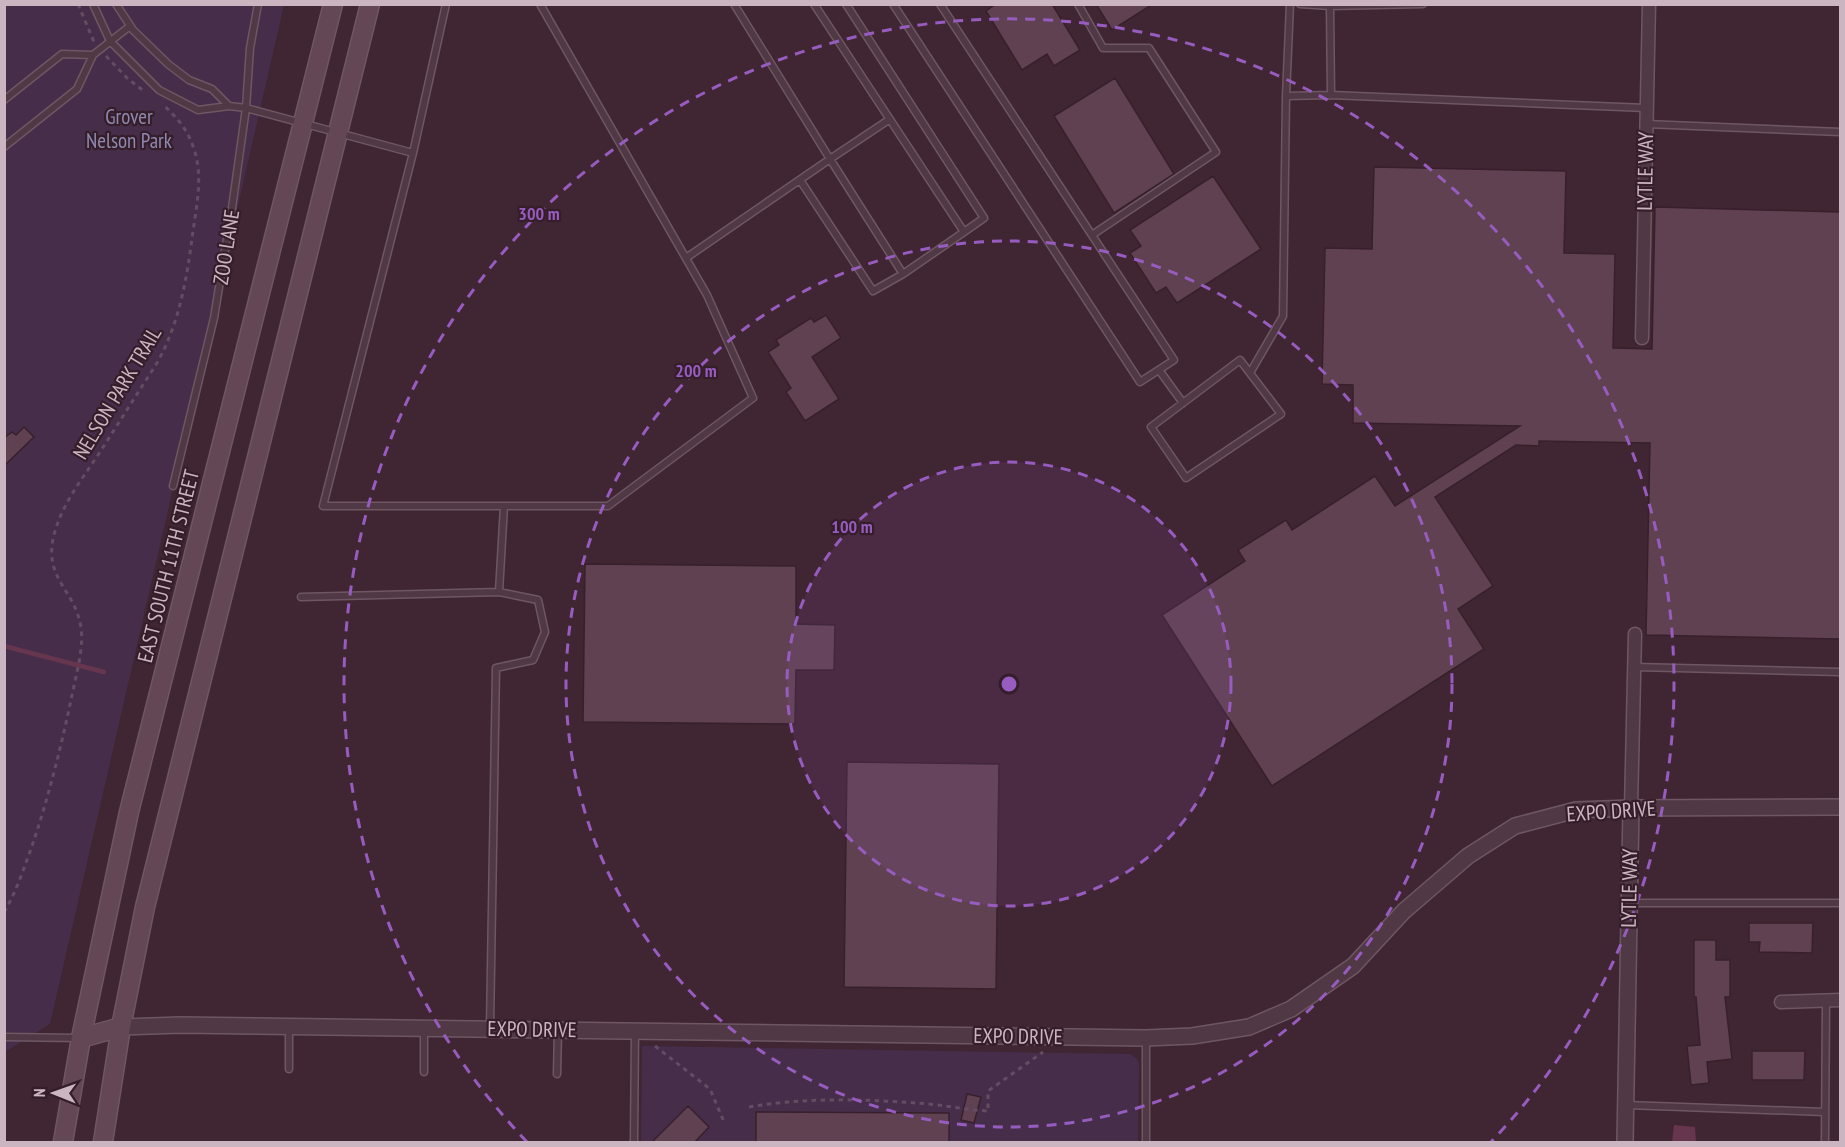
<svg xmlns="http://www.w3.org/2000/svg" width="1845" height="1147" font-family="'PT Sans Narrow',sans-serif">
<rect width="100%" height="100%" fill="#402533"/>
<!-- green -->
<path fill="#462e4a" d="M 5,5 L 284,5 L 50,1024 L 8,1050 L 5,1050 Z
M 642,1046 L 1130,1054 L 1137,1059 L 1139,1064 L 1138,1142 L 641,1142 Z"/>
<!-- water -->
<path fill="#66364f" d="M 1674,1125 L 1695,1127 L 1696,1142 L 1672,1142 Z"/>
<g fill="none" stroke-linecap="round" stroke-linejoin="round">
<!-- stream -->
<path stroke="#66364f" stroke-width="4.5" d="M 4,646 L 104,672"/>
</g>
<!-- building -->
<path fill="#604151" stroke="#37202c" stroke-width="1.5" d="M 996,4 L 1052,4 L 1080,50 L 1054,66 L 1047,54 L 1022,70 L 986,11 Z
M 1096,4 L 1153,4 L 1112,30 Z
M 1115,78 L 1174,174 L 1114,213 L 1054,116 Z
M 1374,167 L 1566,171 L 1564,253 L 1615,254 L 1613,348 L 1652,349 L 1655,207 L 1840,212 L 1840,639 L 1646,635 L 1650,443 L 1539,441 L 1539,446 L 1516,445 L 1435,497 L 1493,586 L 1458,609 L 1484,649 L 1272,786 L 1162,615 L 1245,561 L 1238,550 L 1286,520 L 1292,530 L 1375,476 L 1395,506 L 1520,426 L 1353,423 L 1353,385 L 1322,384 L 1325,248 L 1372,249 Z
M 1213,176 L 1261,249 L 1177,303 L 1166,287 L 1156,293 L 1130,253 L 1141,246 L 1130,230 Z
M 826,315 L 841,338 L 812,357 L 839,399 L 805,421 L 786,392 L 791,388 L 768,352 L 779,345 L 776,340 L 811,318 L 814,322 Z
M 24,427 L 34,437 L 4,466 L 4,438 L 12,432 L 16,435 Z
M 585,564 L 796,566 L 796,624 L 835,625 L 834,670 L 796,670 L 795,724 L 583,722 Z
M 847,762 L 999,764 L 996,989 L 844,987 Z
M 1749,923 L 1813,923 L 1812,953 L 1759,952 L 1760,942 L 1749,942 Z
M 1694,940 L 1716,940 L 1716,960 L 1730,960 L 1730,997 L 1725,997 L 1732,1059 L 1707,1062 L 1709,1083 L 1691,1085 L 1687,1046 L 1700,1045 L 1696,997 L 1694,997 Z
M 1752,1051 L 1805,1051 L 1804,1080 L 1752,1080 Z
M 967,1094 L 981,1097 L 974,1123 L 961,1120 Z
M 688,1106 L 709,1127 L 694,1143 L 651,1143 Z
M 756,1112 L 949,1113 L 949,1143 L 756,1143 Z"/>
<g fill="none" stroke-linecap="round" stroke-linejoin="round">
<!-- service casing -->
<g stroke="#6e5763" stroke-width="9">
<path id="service" d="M 93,4 L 110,41 L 159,90 L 198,110 L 229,106 L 246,108 L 413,153 L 323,506 L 608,506 L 753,398 L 707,295 L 540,4
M 116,4 L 133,30 L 168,64 L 189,80 L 212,89 L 229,106
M 734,4 L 830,159 L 890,119
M 846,4 L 984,218 L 964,232
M 893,4 L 1140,382 L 1174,360 L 940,4
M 1078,4 L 1103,48 L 1149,48 L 1216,152 L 1092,235
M 1300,4 L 1330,6
M 1423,4 L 1330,6 L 1331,95 L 1646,108
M 1286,96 L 1331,95
M 4,100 L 62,54 L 93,55 L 130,26
M 1646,124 L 1840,132
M 4,147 L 77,89 L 93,55
M 413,153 L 446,4
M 800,180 L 873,291 L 903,274
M 686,258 L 830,159 L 903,274 L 964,232 L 814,4
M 1240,360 L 1281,414 L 1186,478 L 1151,427 Z
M 1159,370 L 1183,403
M 1250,373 L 1283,316 L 1286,96 L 1290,4
M 173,486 L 214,318 L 232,208 L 246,108 L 250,48 L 258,4
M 301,597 L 499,592
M 1635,667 L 1840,672
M 1631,903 L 1840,903
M 490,1028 L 496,668 L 533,660 L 545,632 L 538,600 L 499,592 L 504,506
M 424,1030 L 424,1072
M 4,1037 L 79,1038
M 289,1069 L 289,1027
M 557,1074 L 558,1030
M 1626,1105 L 1825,1112
M 634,1142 L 635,1032
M 1146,1142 L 1146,1038
M 1825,1142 L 1826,1000"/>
</g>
<!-- minor casing -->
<g stroke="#6e5763" stroke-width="15">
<path id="minor" d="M 1642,338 L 1649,4
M 1631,808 L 1635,634
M 1781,1002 L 1840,1000"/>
</g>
<!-- tertiary casing -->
<g stroke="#6e5763" stroke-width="18">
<path id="tertiary" d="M 121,1027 L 181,1025 L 1146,1038 L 1192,1036 L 1249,1027 L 1291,1009 L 1353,966 L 1404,911 L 1468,856 L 1515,826 L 1576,810 L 1631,808 L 1840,807
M 1625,1142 L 1631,808"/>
</g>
<!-- secondary casing -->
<g stroke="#6e5763" stroke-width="21">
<path id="secondary" d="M 81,1038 L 121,1027
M 63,1142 L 81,1038 L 129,812 L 333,4
M 103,1142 L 121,1027 L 145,907 L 370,4"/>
</g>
<!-- path -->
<path stroke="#644c63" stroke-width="3" stroke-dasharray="4.5 4.5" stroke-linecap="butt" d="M 78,4 L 94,42
M 106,56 L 127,78 L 145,92
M 4,912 C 16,893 23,870 31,849 C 48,799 61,748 72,695 C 76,676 84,647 81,628 C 76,591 45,580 53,539 C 60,507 80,482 98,455 C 118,424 137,394 157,363 C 180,322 187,277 193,231 C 197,203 203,176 194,149 C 188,130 177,117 162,104
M 655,1046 L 710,1089 L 724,1122
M 749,1107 C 807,1097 870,1099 929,1104 C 949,1106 968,1110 988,1111 L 988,1091 L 1043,1052"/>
<!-- service -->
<use href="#service" stroke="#503945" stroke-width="6"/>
<!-- minor -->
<use href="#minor" stroke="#503945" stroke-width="12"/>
<!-- tertiary -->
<use href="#tertiary" stroke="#503945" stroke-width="15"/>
<!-- secondary -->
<use href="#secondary" stroke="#634754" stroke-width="18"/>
</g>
<!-- distance rings -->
<circle cx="1009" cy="684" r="222" fill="#975cbf" fill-opacity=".12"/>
<g fill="none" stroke="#975cbf" stroke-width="3" stroke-dasharray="10 8">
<circle cx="1009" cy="684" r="222"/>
<circle cx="1009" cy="684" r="443"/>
<path d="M527 1142A665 665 0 1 1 1491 1142"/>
</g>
<g text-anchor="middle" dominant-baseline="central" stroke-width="4.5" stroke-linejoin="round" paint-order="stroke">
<!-- park labels -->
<g font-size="21" fill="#8e89b0" stroke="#351e2a">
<text x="129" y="116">Grover<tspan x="129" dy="24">Nelson Park</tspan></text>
</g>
<!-- street labels -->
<g font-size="21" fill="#cbb5c0" stroke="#351e2a">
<text transform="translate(1645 171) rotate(-89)">LYTLE WAY</text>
<text transform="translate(226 247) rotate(-81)">ZOO LANE</text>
<text transform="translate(117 393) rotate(-59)">NELSON PARK TRAIL</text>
<text transform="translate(168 566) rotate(-76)">EAST SOUTH 11TH STREET</text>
<text transform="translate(1611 811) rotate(-4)">EXPO DRIVE</text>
<text transform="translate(1629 888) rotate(-89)">LYTLE WAY</text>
<text transform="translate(532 1029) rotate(1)">EXPO DRIVE</text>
<text transform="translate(1018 1036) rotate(1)">EXPO DRIVE</text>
</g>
</g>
<circle cx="1009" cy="684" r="9" fill="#975cbf" stroke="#351e2a" stroke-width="3"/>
<g font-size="18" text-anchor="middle" font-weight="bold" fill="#975cbf" stroke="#351e2a" stroke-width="4.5" stroke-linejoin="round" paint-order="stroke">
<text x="539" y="220">300 m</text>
<text x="696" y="377">200 m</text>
<text x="852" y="533">100 m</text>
</g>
<!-- border -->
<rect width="1845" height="1147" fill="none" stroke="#cbb5c0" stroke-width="12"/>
<!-- north arrow -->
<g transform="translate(54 1093) rotate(271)" stroke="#351e2a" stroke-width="4.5" paint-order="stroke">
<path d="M0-4.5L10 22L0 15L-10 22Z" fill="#cbb5c0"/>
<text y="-9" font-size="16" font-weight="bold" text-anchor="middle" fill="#cbb5c0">N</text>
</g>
</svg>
